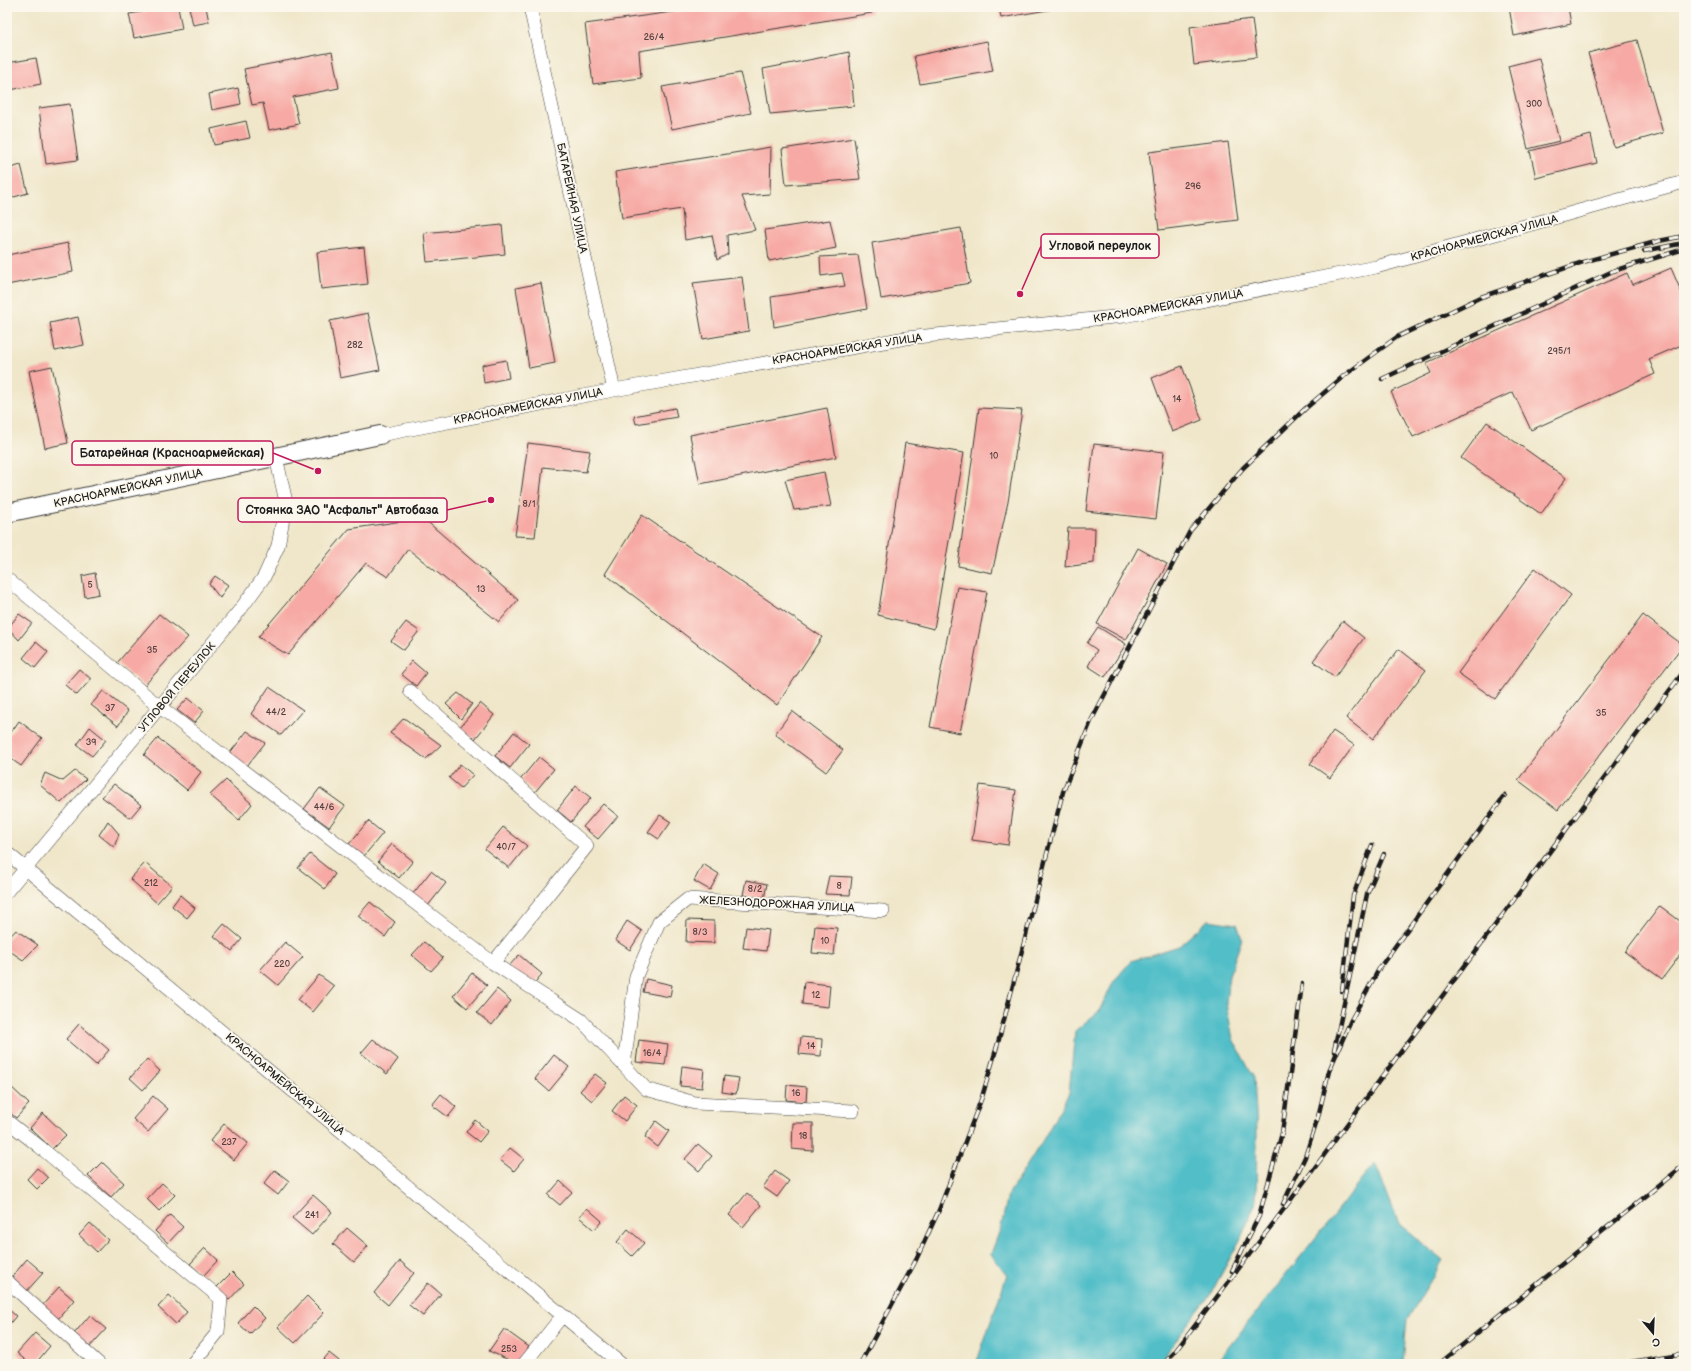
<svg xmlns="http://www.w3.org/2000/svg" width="1691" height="1371" font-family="'Balsamiq Sans',sans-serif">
<rect width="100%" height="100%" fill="#fbf7ec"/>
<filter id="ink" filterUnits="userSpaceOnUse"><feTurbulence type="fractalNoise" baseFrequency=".025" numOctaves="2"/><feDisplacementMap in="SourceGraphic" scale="8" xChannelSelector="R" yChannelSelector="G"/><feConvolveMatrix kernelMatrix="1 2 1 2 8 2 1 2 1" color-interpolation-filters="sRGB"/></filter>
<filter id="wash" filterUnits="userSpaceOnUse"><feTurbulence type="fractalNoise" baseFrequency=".012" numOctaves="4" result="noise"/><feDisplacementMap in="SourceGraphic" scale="16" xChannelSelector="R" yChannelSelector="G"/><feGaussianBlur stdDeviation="0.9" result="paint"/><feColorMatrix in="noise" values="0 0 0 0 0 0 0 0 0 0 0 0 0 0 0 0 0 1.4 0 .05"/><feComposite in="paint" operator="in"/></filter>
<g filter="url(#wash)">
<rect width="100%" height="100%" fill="#f0e7ca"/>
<!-- water -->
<path fill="#51bec8" stroke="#366d72" d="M 1208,920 L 1237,924 L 1242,939 L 1229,975 L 1226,1003 L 1233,1039 L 1254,1078 L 1257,1130 L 1256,1202 L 1240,1240 L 1209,1297 L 1186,1326 L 1165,1356 L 1157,1364 L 976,1364 L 1007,1275 L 991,1254 L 1001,1227 L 1008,1195 L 1043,1140 L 1069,1093 L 1075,1031 L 1099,1011 L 1114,981 L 1131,961 L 1179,946 Z
M 1375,1163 L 1399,1224 L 1443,1260 L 1407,1320 L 1403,1364 L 1215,1364 Z"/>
<g id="blocks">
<!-- building -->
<path fill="#f7aaa5" d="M 147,7 L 178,7 L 182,29 L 134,38 L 129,14 L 147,11 Z
M 189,7 L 206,7 L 209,22 L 193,25 Z
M 709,7 L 871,7 L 872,13 L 639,51 L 641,78 L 593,84 L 585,24 Z
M 999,7 L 1059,7 L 1059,8 L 1001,18 Z
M 1509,7 L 1568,7 L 1571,24 L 1514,36 Z
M 1252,19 L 1257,57 L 1194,65 L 1190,27 Z
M 1637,40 L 1663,133 L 1614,147 L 1588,53 Z
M 987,41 L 993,71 L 920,84 L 914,56 Z
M 332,52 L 339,88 L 293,97 L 299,124 L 269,130 L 263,103 L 252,105 L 244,69 Z
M 849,52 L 854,106 L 770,114 L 763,69 Z
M 36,58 L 41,84 L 10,90 L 7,63 Z
M 1539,58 L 1559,141 L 1528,149 L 1508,66 Z
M 740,73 L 751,113 L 672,129 L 662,87 Z
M 238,88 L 241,104 L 212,110 L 209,94 Z
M 70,104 L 78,160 L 46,164 L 39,108 Z
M 246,121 L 250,138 L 214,145 L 211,129 Z
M 1591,135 L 1597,163 L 1536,178 L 1530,151 Z
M 854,138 L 860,179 L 786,185 L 782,149 Z
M 1228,142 L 1238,220 L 1159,230 L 1149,152 Z
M 771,147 L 770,194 L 742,196 L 755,230 L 727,235 L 728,254 L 717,260 L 712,235 L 685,240 L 682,209 L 622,218 L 615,172 Z
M 21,165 L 28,193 L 7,199 L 7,169 Z
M 830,220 L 836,248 L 769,261 L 765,230 Z
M 502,225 L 505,254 L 427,262 L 424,233 Z
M 961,228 L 970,283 L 881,299 L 872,243 Z
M 68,243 L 73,272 L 7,285 L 7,255 Z
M 364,247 L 368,284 L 321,289 L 317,252 Z
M 858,255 L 867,309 L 774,327 L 771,297 L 845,286 L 842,273 L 821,276 L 820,257 Z
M 1671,268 L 1684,298 L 1684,344 L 1649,359 L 1655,374 L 1531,430 L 1513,392 L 1413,437 L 1391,392 L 1431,373 L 1426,363 L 1627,273 L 1632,285 Z
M 742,277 L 749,331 L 703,339 L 693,283 Z
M 541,283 L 555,363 L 529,368 L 516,288 Z
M 368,313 L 380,370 L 340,378 L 330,321 Z
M 78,317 L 84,345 L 55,351 L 50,323 Z
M 506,360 L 509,378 L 484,383 L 482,365 Z
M 52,366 L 68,443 L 45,448 L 29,371 Z
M 1182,366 L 1202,420 L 1172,432 L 1152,378 Z
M 675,408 L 677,417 L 636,424 L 634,416 Z
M 827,408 L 836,457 L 700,484 L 690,435 Z
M 979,408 L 1022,410 L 1008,502 L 992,573 L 958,566 Z
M 1487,422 L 1566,478 L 1541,514 L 1461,458 Z
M 528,443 L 590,451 L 586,472 L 543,467 L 535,537 L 515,536 Z
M 905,443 L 964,453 L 934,629 L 878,615 Z
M 1094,444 L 1164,452 L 1156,519 L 1086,511 Z
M 824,472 L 831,506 L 794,510 L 785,480 Z
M 642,515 L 822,637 L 777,705 L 605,574 Z
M 423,518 L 518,600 L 499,622 L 408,549 L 388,577 L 366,563 L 288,655 L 258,637 L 349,529 Z
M 1068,528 L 1095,528 L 1094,563 L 1065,567 Z
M 1138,548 L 1167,564 L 1126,640 L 1097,624 Z
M 1535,568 L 1571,595 L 1495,699 L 1458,673 Z
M 95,573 L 99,594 L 85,597 L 82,576 Z
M 215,576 L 228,585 L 220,598 L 209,584 Z
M 957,587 L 987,592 L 960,733 L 930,727 Z
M 19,614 L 32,623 L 19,640 L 8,628 Z
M 159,614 L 188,637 L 144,686 L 117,663 Z
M 1643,615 L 1683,645 L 1558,810 L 1518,780 Z
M 1343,621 L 1364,638 L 1335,677 L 1313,661 Z
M 406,622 L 419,631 L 404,650 L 391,641 Z
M 1098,627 L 1126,644 L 1105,677 L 1088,666 L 1097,650 L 1087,643 Z
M 36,642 L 48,652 L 35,668 L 23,658 Z
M 1399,649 L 1426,670 L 1373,739 L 1346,718 Z
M 412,661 L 426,673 L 416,686 L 401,674 Z
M 79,669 L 91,679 L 77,695 L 65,685 Z
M 269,687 L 303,710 L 281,735 L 251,714 Z
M 103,691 L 128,711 L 118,726 L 91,705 Z
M 458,693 L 472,704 L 461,719 L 446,704 Z
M 188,698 L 204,711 L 194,723 L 177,710 Z
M 480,703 L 494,715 L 475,739 L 460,727 Z
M 792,711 L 843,750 L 826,772 L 775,734 Z
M 404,718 L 441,745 L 426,759 L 390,733 Z
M 19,721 L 42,738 L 21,766 L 7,756 L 7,738 Z
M 90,727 L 106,740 L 92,756 L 77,745 Z
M 247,731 L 265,743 L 246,767 L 229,754 Z
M 1333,731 L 1354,745 L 1330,778 L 1310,764 Z
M 514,732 L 529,744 L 510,768 L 495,756 Z
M 158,738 L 201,772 L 187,790 L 144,755 Z
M 539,757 L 554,769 L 535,792 L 520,780 Z
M 460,764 L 473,775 L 461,788 L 449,778 Z
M 75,771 L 86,779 L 61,803 L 40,785 L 45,773 L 63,781 Z
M 226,780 L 252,804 L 239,820 L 210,795 Z
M 114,784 L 141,805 L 130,818 L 102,797 Z
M 980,785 L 1016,790 L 1008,845 L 972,840 Z
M 576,786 L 591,798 L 571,822 L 557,810 Z
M 320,788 L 345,806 L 329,827 L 304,809 Z
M 603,804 L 618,816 L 598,839 L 583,827 Z
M 660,815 L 671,822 L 659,839 L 648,832 Z
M 108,821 L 119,834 L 114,847 L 99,835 Z
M 368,821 L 383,833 L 364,856 L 349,844 Z
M 503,827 L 527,846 L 509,868 L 485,849 Z
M 392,844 L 413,861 L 399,878 L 378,861 Z
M 310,854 L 335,874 L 325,889 L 298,868 Z
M 145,863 L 172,886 L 157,903 L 130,879 Z
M 703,864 L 719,874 L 710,890 L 694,881 Z
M 431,871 L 446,883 L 427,907 L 412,895 Z
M 829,876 L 852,877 L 850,895 L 825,894 Z
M 746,880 L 767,884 L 764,899 L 743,895 Z
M 180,895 L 195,908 L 187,918 L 172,906 Z
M 370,902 L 395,922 L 385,937 L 358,916 Z
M 1660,906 L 1684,924 L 1684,950 L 1662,979 L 1625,952 Z
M 687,920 L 714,921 L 714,943 L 686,942 Z
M 627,921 L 642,931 L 630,950 L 615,940 Z
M 224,924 L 242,939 L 232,951 L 214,936 Z
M 815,926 L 837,928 L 834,955 L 812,953 Z
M 746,927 L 769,930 L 766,951 L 743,948 Z
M 16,930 L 38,945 L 23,960 L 7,949 L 7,940 Z
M 285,942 L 303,957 L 278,985 L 260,970 Z
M 424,942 L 443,958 L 431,971 L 412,955 Z
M 519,955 L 542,974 L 531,987 L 508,967 Z
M 472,973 L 487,985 L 467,1008 L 453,996 Z
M 319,975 L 334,986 L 313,1012 L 298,1000 Z
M 646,979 L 672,985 L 670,997 L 643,992 Z
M 804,982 L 830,985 L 828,1007 L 802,1004 Z
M 497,989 L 511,1001 L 492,1025 L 477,1013 Z
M 79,1024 L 109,1050 L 96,1065 L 66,1039 Z
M 801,1037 L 822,1039 L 821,1056 L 799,1054 Z
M 373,1039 L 398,1059 L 387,1074 L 361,1053 Z
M 639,1040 L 668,1044 L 665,1065 L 636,1062 Z
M 554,1055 L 569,1067 L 549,1091 L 535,1079 Z
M 147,1059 L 160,1071 L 143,1090 L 130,1078 Z
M 682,1066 L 704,1069 L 702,1088 L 680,1086 Z
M 595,1074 L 607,1083 L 592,1101 L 580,1091 Z
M 724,1076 L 739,1078 L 736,1094 L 722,1092 Z
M 7,1083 L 29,1104 L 16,1118 L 7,1110 Z
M 787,1085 L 807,1087 L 806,1102 L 786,1100 Z
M 441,1094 L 456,1107 L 448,1117 L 432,1105 Z
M 624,1095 L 637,1105 L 625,1121 L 612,1111 Z
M 153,1096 L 168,1109 L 148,1132 L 133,1119 Z
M 43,1113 L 66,1135 L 52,1149 L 30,1128 Z
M 475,1120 L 488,1131 L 479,1142 L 466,1132 Z
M 656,1121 L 669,1131 L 658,1147 L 645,1137 Z
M 793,1123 L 813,1123 L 813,1151 L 792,1149 Z
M 224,1124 L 248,1143 L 234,1160 L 210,1141 Z
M 698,1144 L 712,1156 L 699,1171 L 685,1159 Z
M 510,1148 L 524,1159 L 514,1171 L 500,1160 Z
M 102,1162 L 124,1183 L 111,1197 L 88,1176 Z
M 37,1168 L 48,1178 L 37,1189 L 27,1179 Z
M 275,1170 L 289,1181 L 278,1195 L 264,1184 Z
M 775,1171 L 789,1181 L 777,1197 L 763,1187 Z
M 560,1181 L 572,1192 L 560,1205 L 548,1195 Z
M 162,1183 L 175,1195 L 159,1211 L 147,1199 Z
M 747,1193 L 761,1205 L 743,1227 L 729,1215 Z
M 313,1195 L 332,1212 L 312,1235 L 292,1218 Z
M 587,1208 L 602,1221 L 594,1230 L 579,1217 Z
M 170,1215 L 183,1227 L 168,1243 L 155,1231 Z
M 90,1223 L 108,1240 L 97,1252 L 79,1235 Z
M 347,1228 L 368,1246 L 354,1262 L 333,1244 Z
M 628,1229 L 644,1243 L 632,1256 L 617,1242 Z
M 205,1248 L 218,1260 L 203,1276 L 190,1264 Z
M 27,1259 L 43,1273 L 25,1293 L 10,1279 Z
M 400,1261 L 414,1273 L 388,1305 L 374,1293 Z
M 232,1272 L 244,1284 L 229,1300 L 216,1288 Z
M 428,1283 L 441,1294 L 423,1316 L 409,1305 Z
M 59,1287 L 74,1300 L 57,1320 L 41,1307 Z
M 169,1295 L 187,1312 L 176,1324 L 158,1307 Z
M 307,1296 L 324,1313 L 295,1343 L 278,1327 Z
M 253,1306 L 265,1318 L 250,1334 L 238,1323 Z
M 7,1308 L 16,1316 L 7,1327 Z
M 90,1315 L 106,1329 L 88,1349 L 73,1335 Z
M 504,1329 L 529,1347 L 517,1364 L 489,1351 Z
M 35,1333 L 50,1346 L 35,1364 L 30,1364 L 17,1353 Z
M 329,1353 L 343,1364 L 320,1364 Z"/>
</g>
</g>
<g filter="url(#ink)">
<use href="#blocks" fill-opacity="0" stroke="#3c3a36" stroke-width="1"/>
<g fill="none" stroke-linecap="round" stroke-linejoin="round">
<!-- street casing -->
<g stroke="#3c3a36" stroke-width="14">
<path id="street" d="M 530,7 L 614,390
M 380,435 L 614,390 L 906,338 L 1124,316 L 1376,267 L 1684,182
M 7,579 L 160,707 L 493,963 L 581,1020 L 646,1089 L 695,1103 L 853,1111
M 410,691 L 587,846 L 493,963
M 7,853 L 621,1364
M 7,891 L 240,610 L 264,577 L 278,546 L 286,502 L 276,457
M 624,1065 L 636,976 L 659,922 L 688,899 L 883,911
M 7,1121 L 40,1147 L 221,1299 L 218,1332 L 192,1364
M 7,1281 L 99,1364
M 524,1364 L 562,1316"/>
</g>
<!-- secondary casing -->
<g stroke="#3c3a36" stroke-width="20">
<path id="secondary" d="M 7,513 L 380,435"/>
</g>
<!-- street -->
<use href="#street" stroke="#fff" stroke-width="13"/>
<!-- secondary -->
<use href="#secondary" stroke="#fff" stroke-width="18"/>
<!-- rail casing -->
<g stroke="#1c1c1c" stroke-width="4.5">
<path id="rail" d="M 1644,251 L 1684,243
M 1382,379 L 1613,271 L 1684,249
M 1342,991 L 1353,896 L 1372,845
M 1334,1051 L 1367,894 L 1384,854
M 1283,1204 L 1305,1157 L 1318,1117 L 1329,1071 L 1351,1020 L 1380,967 L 1505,795
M 1232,1271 L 1259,1216 L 1282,1133 L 1302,984
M 860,1364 L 915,1262 L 939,1210 L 982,1097 L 998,1043 L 1063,792 L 1091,721 L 1190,531 L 1243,468 L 1306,408 L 1345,375 L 1397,337 L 1481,297 L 1583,262 L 1659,241 L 1684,236
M 1163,1364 L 1174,1353 L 1275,1221 L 1684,671
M 1439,1364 L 1684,1165
M 1620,1364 L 1684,1353"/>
</g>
<!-- rail -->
<use href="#rail" stroke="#fbf7ec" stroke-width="3" stroke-dasharray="9" stroke-linecap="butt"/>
</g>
</g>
<g text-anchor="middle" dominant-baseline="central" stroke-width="3.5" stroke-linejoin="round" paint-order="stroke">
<!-- number labels -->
<g font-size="9" fill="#53403e">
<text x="654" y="37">26/4</text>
<text x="1534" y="104">300</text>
<text x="1193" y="186">296</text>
<text x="355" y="345">282</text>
<text x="1559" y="351">295/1</text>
<text x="1177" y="399">14</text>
<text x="994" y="456">10</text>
<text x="529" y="504">8/1</text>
<text x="90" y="585">5</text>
<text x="481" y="589">13</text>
<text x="152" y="650">35</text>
<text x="110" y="708">37</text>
<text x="276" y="712">44/2</text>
<text x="1601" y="713">35</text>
<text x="91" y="742">39</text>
<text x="324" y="807">44/6</text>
<text x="506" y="847">40/7</text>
<text x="151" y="883">212</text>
<text x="839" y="886">8</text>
<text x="755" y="889">8/2</text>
<text x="700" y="932">8/3</text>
<text x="825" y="941">10</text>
<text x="282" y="964">220</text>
<text x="816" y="995">12</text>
<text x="811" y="1046">14</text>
<text x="652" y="1053">16/4</text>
<text x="796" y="1093">16</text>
<text x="803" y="1136">18</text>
<text x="229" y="1142">237</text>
<text x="312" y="1215">241</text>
<text x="509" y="1349">253</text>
</g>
<!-- street labels -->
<g font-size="11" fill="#1c1c1c" stroke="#fbf7ec">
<text transform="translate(572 198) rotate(78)">БАТАРЕЙНАЯ УЛИЦА</text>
<text transform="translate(1484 238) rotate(-15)">КРАСНОАРМЕЙСКАЯ УЛИЦА</text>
<text transform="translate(1168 306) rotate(-10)">КРАСНОАРМЕЙСКАЯ УЛИЦА</text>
<text transform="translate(847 349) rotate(-9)">КРАСНОАРМЕЙСКАЯ УЛИЦА</text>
<text transform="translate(528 406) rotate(-11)">КРАСНОАРМЕЙСКАЯ УЛИЦА</text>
<text transform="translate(128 488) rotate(-12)">КРАСНОАРМЕЙСКАЯ УЛИЦА</text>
<text transform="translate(177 687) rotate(-50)">УГЛОВОЙ ПЕРЕУЛОК</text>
<text transform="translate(777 904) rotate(3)">ЖЕЛЕЗНОДОРОЖНАЯ УЛИЦА</text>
<text transform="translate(285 1084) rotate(40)">КРАСНОАРМЕЙСКАЯ УЛИЦА</text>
</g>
</g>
<!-- callouts -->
<path fill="none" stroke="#c2185b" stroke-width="1.5" d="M1020 294L1041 246M318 471L273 453M491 500L447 510"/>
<g fill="#c2185b" stroke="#fbf7ec" stroke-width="1.5">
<circle cx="1020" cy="294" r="4"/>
<circle cx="318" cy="471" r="4"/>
<circle cx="491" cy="500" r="4"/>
</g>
<g fill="#fbf7ec" stroke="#c2185b" stroke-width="1.5">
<rect x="1041" y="234" width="118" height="24" rx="4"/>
<rect x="72" y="441" width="201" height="24" rx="4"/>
<rect x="238" y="498" width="209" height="24" rx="4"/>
</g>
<g font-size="12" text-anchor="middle" font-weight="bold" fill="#1c1c1c">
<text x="1100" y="250">Угловой переулок</text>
<text x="172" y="457">Батарейная (Красноармейская)</text>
<text x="342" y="514">Стоянка ЗАО "Асфальт" Автобаза</text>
</g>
<!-- margin -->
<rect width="1691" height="1371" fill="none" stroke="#fbf7ec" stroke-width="24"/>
<!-- north arrow -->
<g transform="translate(1653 1333) rotate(161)" stroke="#fbf7ec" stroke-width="3" paint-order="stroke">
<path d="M0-3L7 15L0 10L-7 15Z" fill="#1c1c1c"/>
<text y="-6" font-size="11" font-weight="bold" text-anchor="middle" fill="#1c1c1c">С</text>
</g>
</svg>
